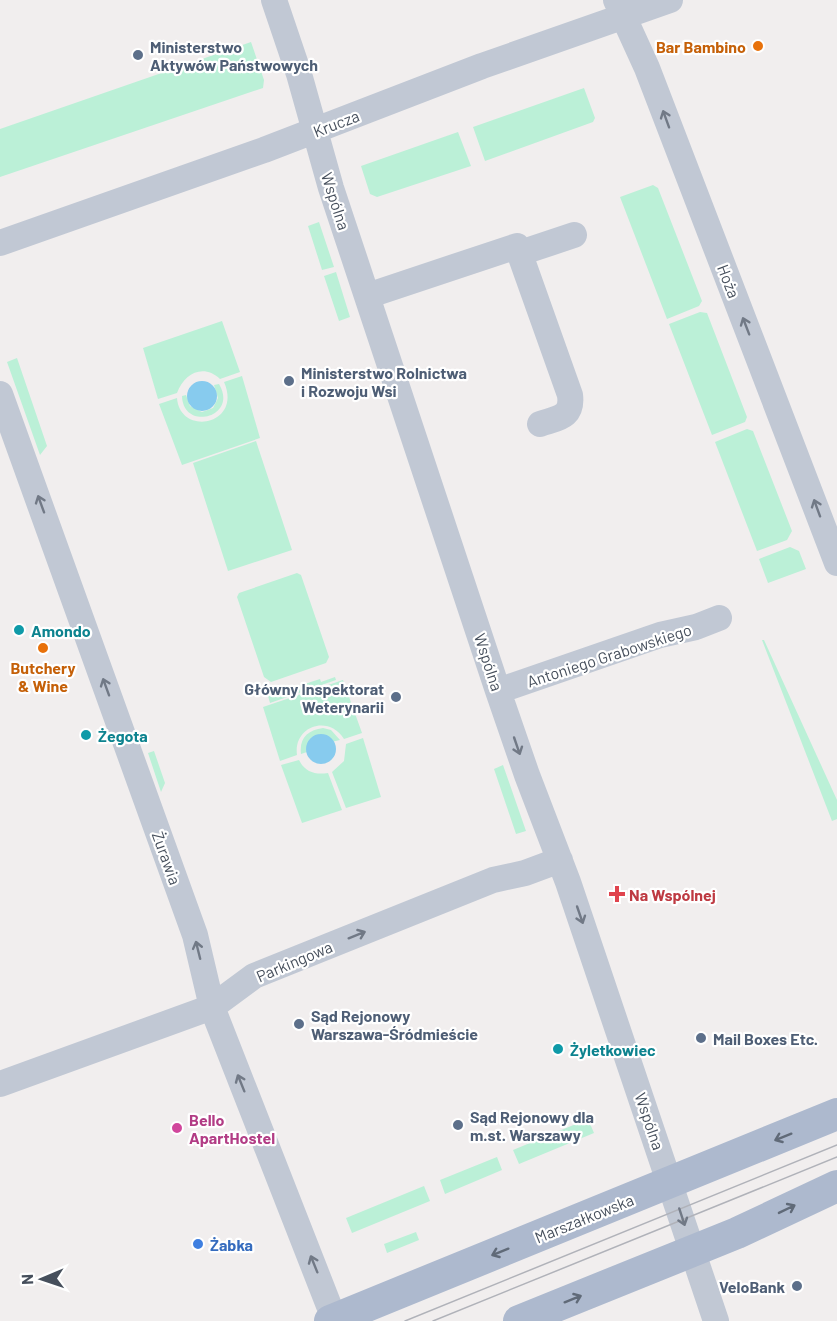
<svg xmlns="http://www.w3.org/2000/svg" width="837" height="1321" font-family="Barlow,sans-serif">
<rect width="100%" height="100%" fill="#f1eeee"/>
<!-- green -->
<path fill="#bbf0d7" d="M 251,42 L 264,80 L 263,88 L 0,177 L 0,129 Z
M 584,88 L 595,118 L 593,122 L 485,161 L 473,127 Z
M 458,132 L 471,166 L 377,197 L 370,194 L 361,166 Z
M 653,185 L 658,188 L 702,301 L 699,306 L 667,319 L 620,197 Z
M 319,222 L 334,267 L 322,270 L 308,226 Z
M 336,272 L 350,317 L 339,321 L 324,276 Z
M 700,312 L 707,313 L 747,417 L 745,422 L 712,435 L 669,324 Z
M 222,321 L 240,372 L 220,379 C 203,363 184,374 177,393 L 158,399 L 143,348 Z
M 17,358 L 47,446 L 40,455 L 7,362 Z
M 242,376 L 260,438 L 182,465 L 159,404 L 177,398 C 180,437 243,425 224,382 Z
M 219,384 C 239,417 183,432 182,396 L 186,395 L 190,406 L 202,412 L 213,408 L 218,398 L 214,385 Z
M 747,429 L 753,431 L 792,531 L 787,540 L 757,551 L 715,442 Z
M 256,441 L 292,550 L 228,571 L 193,463 Z
M 790,547 L 799,551 L 806,569 L 768,583 L 759,559 Z
M 297,573 L 301,575 L 329,657 L 326,663 L 271,682 L 264,677 L 237,597 L 239,593 Z
M 762,640 L 764,640 L 837,800 L 837,819 L 832,821 Z
M 335,677 L 336,680 L 270,703 L 268,696 L 320,679 L 321,682 Z
M 343,680 L 362,733 L 344,739 C 329,714 293,726 297,755 L 280,761 L 263,707 Z
M 323,728 L 331,730 L 340,740 L 306,748 L 307,752 L 301,754 C 299,738 308,730 323,728 Z
M 363,738 L 381,797 L 346,808 L 332,772 L 344,761 L 346,744 Z
M 154,751 L 165,783 L 161,792 L 148,753 Z
M 299,760 C 305,772 315,775 328,773 L 342,810 L 302,823 L 281,765 Z
M 503,765 L 526,831 L 516,834 L 494,769 Z
M 588,1119 L 594,1133 L 519,1164 L 513,1150 Z
M 497,1157 L 502,1170 L 445,1194 L 440,1180 Z
M 424,1186 L 430,1201 L 352,1233 L 346,1218 Z
M 416,1232 L 419,1240 L 387,1253 L 384,1244 Z"/>
<!-- water -->
<path fill="#87cbee" d="M187 396a15 15 0 1 1 30 0a15 15 0 1 1-30 0Z
M306 749a15 15 0 1 1 30 0a15 15 0 1 1-30 0Z"/>
<g fill="none" stroke-linecap="round" stroke-linejoin="round">
<!-- minor -->
<path stroke="#c1c8d4" stroke-width="26" d="M 274,0 L 299,74 L 331,188 L 498,691 L 527,775 L 568,882 L 716,1321
M 616,0 L 647,68 L 837,563
M 0,243 L 264,150 L 482,66 L 670,0
M 520,253 L 574,235
M 367,296 L 517,246 L 570,395 C 573,418 557,418 540,424
M 0,394 L 195,935 L 212,1007 L 335,1321
M 498,691 L 660,635 L 696,627 L 719,618
M 0,1084 L 212,1007 L 254,976 L 493,880 L 525,873 L 560,860"/>
<!-- major -->
<path stroke="#adb9ce" stroke-width="32" d="M 330,1321 L 837,1114
M 519,1321 L 737,1233 L 837,1186"/>
<!-- tram -->
<path stroke="#b0b2b9" stroke-width="1.5" d="M 405,1321 L 837,1145
M 433,1321 L 837,1157"/>
</g>
<!-- one-way arrows -->
<defs><path id="oneway-shaft" d="M-6 0H5M1.5-3L5.5 0L1.5 3" fill="none" stroke-width="1.6" stroke-linecap="round" stroke-linejoin="round" transform="scale(1.5)"/></defs>
<g stroke="#717986">
<use href="#oneway-shaft" transform="translate(666 119) rotate(-110)"/>
<use href="#oneway-shaft" transform="translate(746 326) rotate(-111)"/>
<use href="#oneway-shaft" transform="translate(41 504) rotate(-110)"/>
<use href="#oneway-shaft" transform="translate(817 508) rotate(-110)"/>
<use href="#oneway-shaft" transform="translate(106 687) rotate(-110)"/>
<use href="#oneway-shaft" transform="translate(517 746) rotate(71)"/>
<use href="#oneway-shaft" transform="translate(580 915) rotate(71)"/>
<use href="#oneway-shaft" transform="translate(357 935) rotate(-22)"/>
<use href="#oneway-shaft" transform="translate(198 950) rotate(-104)"/>
<use href="#oneway-shaft" transform="translate(241 1083) rotate(-112)"/>
<use href="#oneway-shaft" transform="translate(682 1217) rotate(72)"/>
<use href="#oneway-shaft" transform="translate(314 1264) rotate(-112)"/>
</g>
<g stroke="#606a78">
<use href="#oneway-shaft" transform="translate(783 1137) rotate(158)"/>
<use href="#oneway-shaft" transform="translate(787 1209) rotate(-26)"/>
<use href="#oneway-shaft" transform="translate(500 1252) rotate(158)"/>
<use href="#oneway-shaft" transform="translate(573 1299) rotate(-22)"/>
</g>
<!-- markers -->
<g fill="#e8710a" stroke="#fff" stroke-width="2">
<circle cx="758" cy="46" r="6"/>
<circle cx="43" cy="648" r="6"/>
</g>
<g fill="#5c6f8a" stroke="#fff" stroke-width="2">
<circle cx="138" cy="55" r="6"/>
<circle cx="289" cy="381" r="6"/>
<circle cx="396" cy="697" r="6"/>
<circle cx="299" cy="1024" r="6"/>
<circle cx="701" cy="1038" r="6"/>
<circle cx="458" cy="1125" r="6"/>
<circle cx="797" cy="1286" r="6"/>
</g>
<g fill="#0f9aa8" stroke="#fff" stroke-width="2">
<circle cx="19" cy="630" r="6"/>
<circle cx="86" cy="735" r="6"/>
<circle cx="558" cy="1049" r="6"/>
</g>
<path fill="#e0444e" stroke="#fff" stroke-width="2" d="M614 885h6v6h6v6h-6v6h-6v-6h-6v-6h6z"/>
<circle fill="#d1479c" stroke="#fff" stroke-width="2" cx="177" cy="1128" r="6"/>
<circle fill="#3f7fe0" stroke="#fff" stroke-width="2" cx="198" cy="1244" r="6"/>
<g text-anchor="middle" dominant-baseline="central" stroke-width="4.5" stroke-linejoin="round" paint-order="stroke">
<!-- service labels -->
<g font-size="16" font-weight="bold" fill="#4e5e75" stroke="#fff" text-anchor="start">
<text x="150" y="46">Ministerstwo<tspan x="150" dy="18">Aktywów Państwowych</tspan></text>
<text x="301" y="372">Ministerstwo Rolnictwa<tspan x="301" dy="18">i Rozwoju Wsi</tspan></text>
<text x="384" y="688" text-anchor="end">Główny Inspektorat<tspan x="384" dy="18">Weterynarii</tspan></text>
<text x="311" y="1015">Sąd Rejonowy<tspan x="311" dy="18">Warszawa-Śródmieście</tspan></text>
<text x="713" y="1038">Mail Boxes Etc.</text>
<text x="470" y="1116">Sąd Rejonowy dla<tspan x="470" dy="18">m.st. Warszawy</tspan></text>
<text x="785" y="1286" text-anchor="end">VeloBank</text>
</g>
<!-- food labels -->
<g font-size="16" font-weight="bold" fill="#c56008" stroke="#fff" text-anchor="end">
<text x="746" y="46">Bar Bambino</text>
<text x="43" y="667" text-anchor="middle">Butchery<tspan x="43" dy="18">&amp; Wine</tspan></text>
</g>
<!-- street labels -->
<g font-size="16" fill="#464f5c" stroke="#fff">
<text transform="translate(336 123) rotate(-21)">Krucza</text>
<text transform="translate(336 201) rotate(72)">Wspólna</text>
<text transform="translate(729 281) rotate(69)">Hoża</text>
<text transform="translate(609 655) rotate(-18)">Antoniego Grabowskiego</text>
<text transform="translate(489 662) rotate(72)">Wspólna</text>
<text transform="translate(167 858) rotate(70)">Żurawia</text>
<text transform="translate(294 961) rotate(-23)">Parkingowa</text>
<text transform="translate(650 1121) rotate(71)">Wspólna</text>
<text transform="translate(584 1218) rotate(-22)">Marszałkowska</text>
</g>
<!-- culture labels -->
<g font-size="16" font-weight="bold" fill="#0d838f" stroke="#fff" text-anchor="start">
<text x="31" y="630">Amondo</text>
<text x="98" y="735">Żegota</text>
<text x="570" y="1049">Żyletkowiec</text>
</g>
<!-- health labels -->
<g font-size="16" font-weight="bold" fill="#be3a42" stroke="#fff" text-anchor="start">
<text x="629" y="894">Na Wspólnej</text>
</g>
<!-- hotel labels -->
<g font-size="16" font-weight="bold" fill="#b23c85" stroke="#fff" text-anchor="start">
<text x="189" y="1119">Bello<tspan x="189" dy="18">ApartHostel</tspan></text>
</g>
<!-- shop labels -->
<g font-size="16" font-weight="bold" fill="#366cbe" stroke="#fff" text-anchor="start">
<text x="210" y="1244">Żabka</text>
</g>
</g>
<!-- north arrow -->
<g transform="translate(42 1279) rotate(268)" stroke="#ffffff" stroke-width="4.5" paint-order="stroke">
<path d="M0-4.5L10 22L0 15L-10 22Z" fill="#464f5c"/>
<text y="-9" font-size="16" font-weight="bold" text-anchor="middle" fill="#464f5c">N</text>
</g>
</svg>
